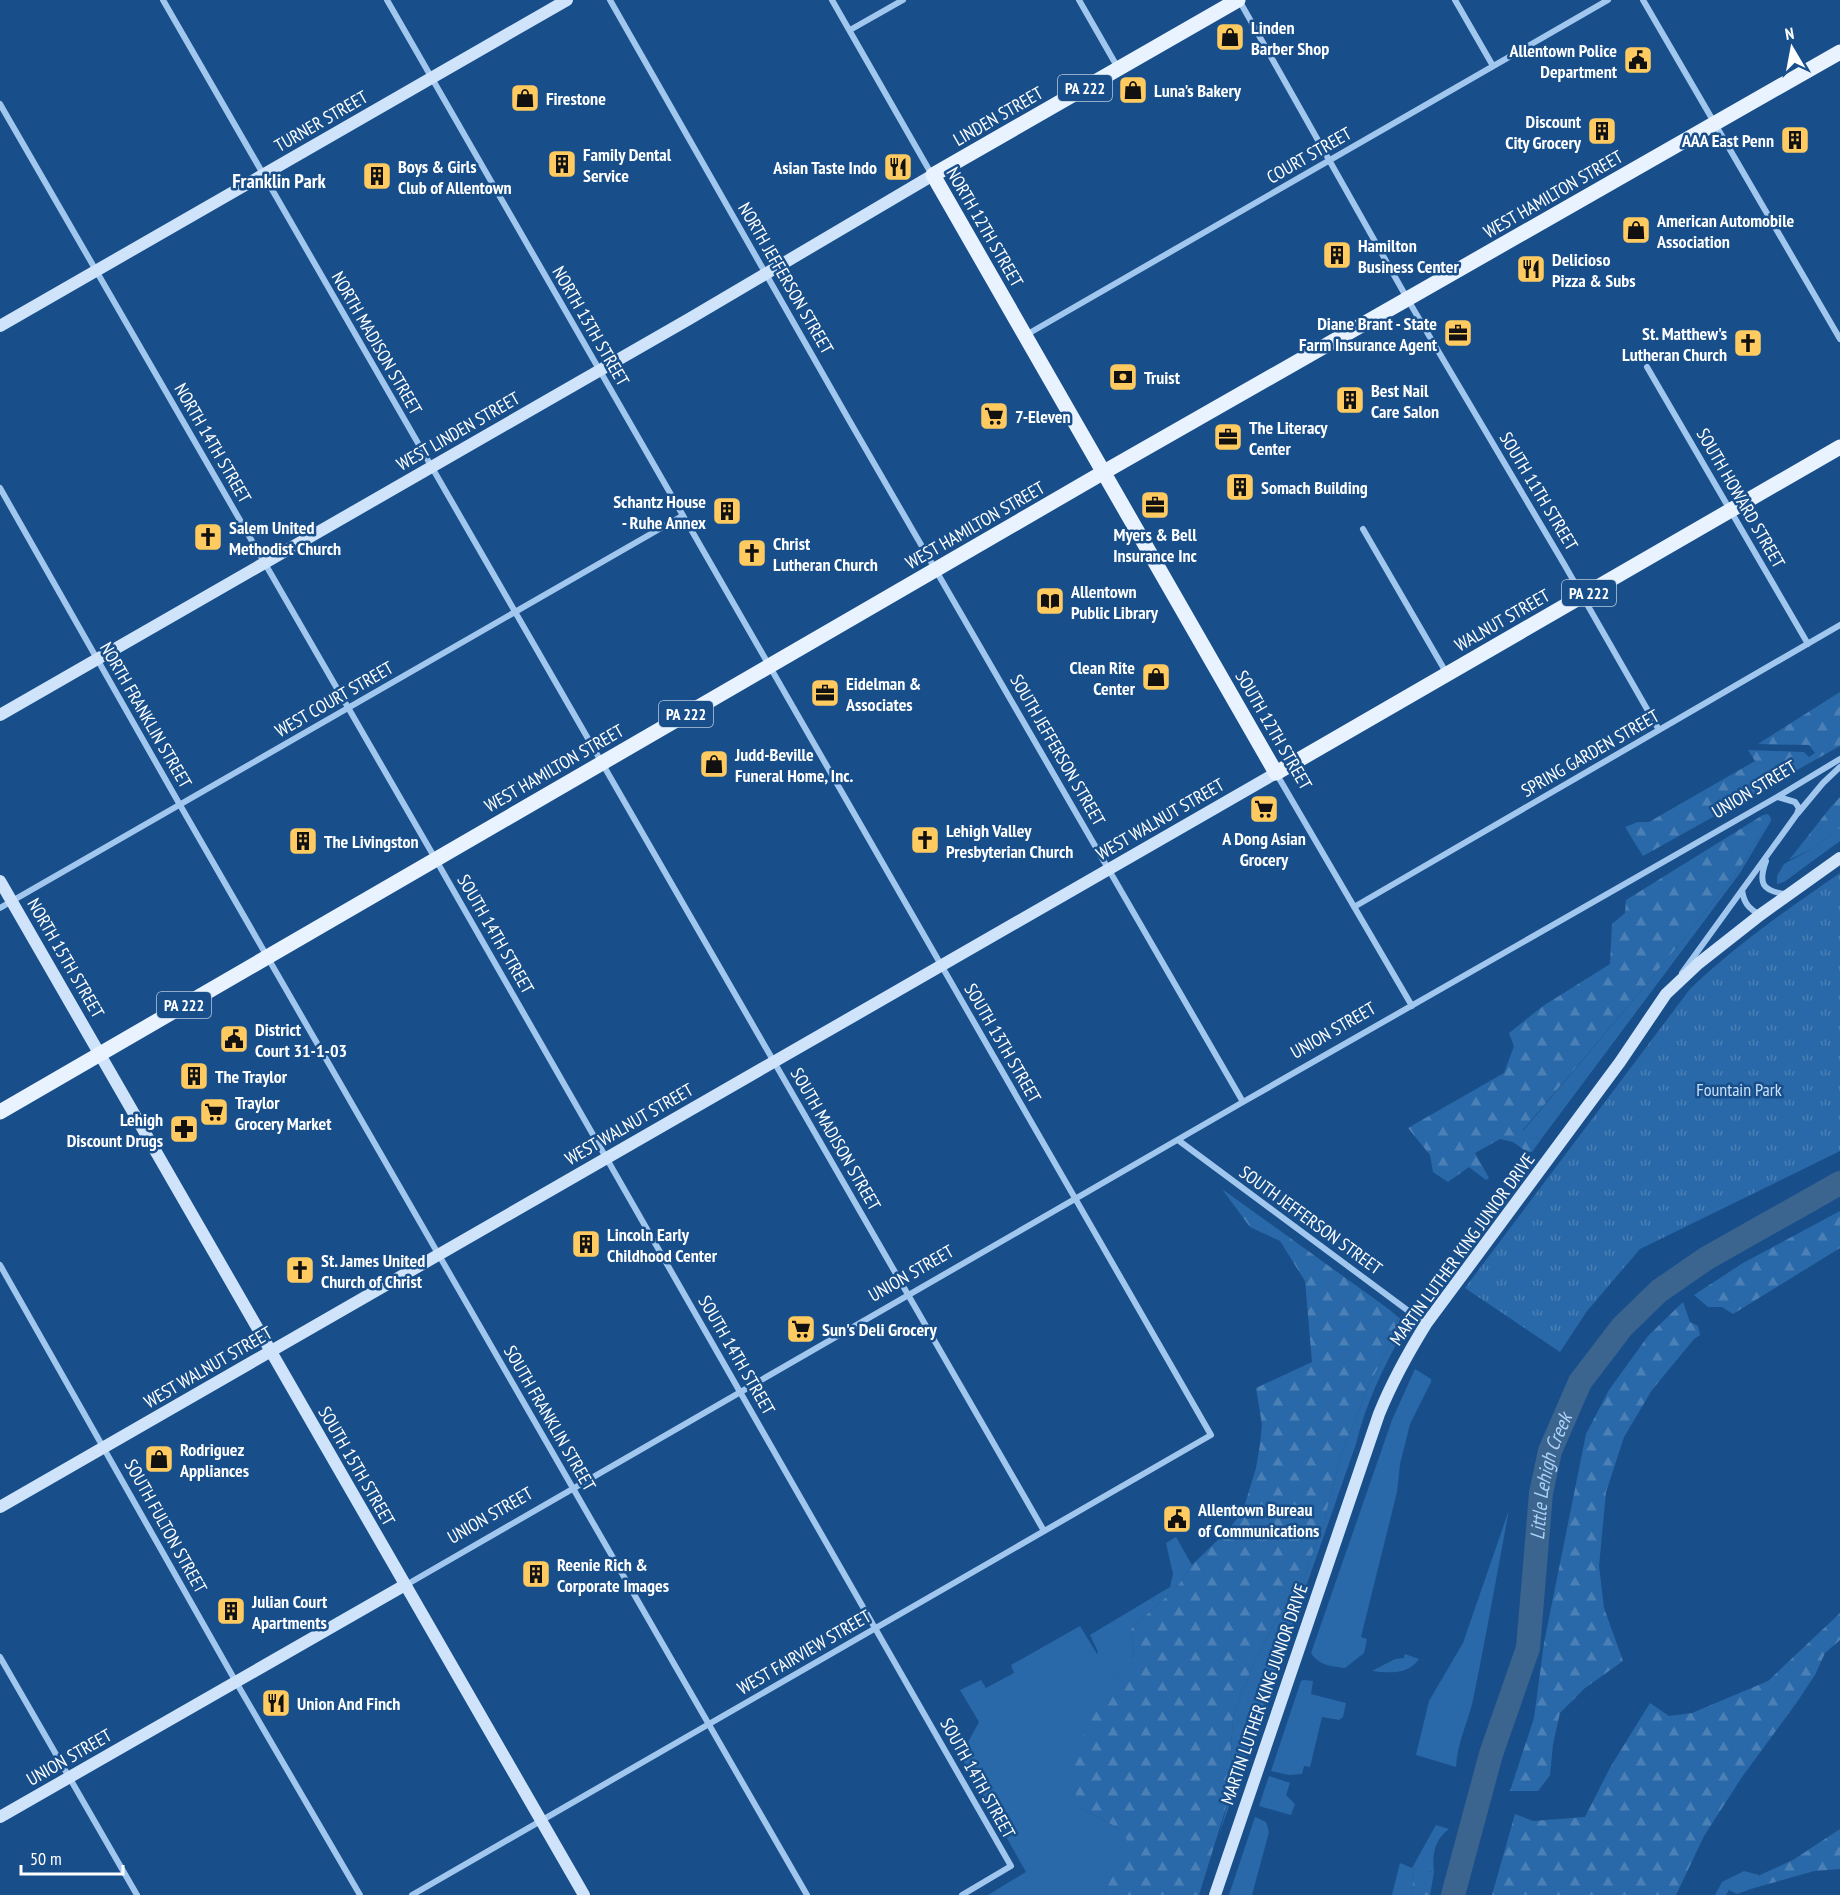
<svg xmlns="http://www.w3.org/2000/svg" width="1840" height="1895" font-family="'PT Sans Narrow',sans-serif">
<defs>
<pattern id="forest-firs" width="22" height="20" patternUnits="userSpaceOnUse" patternTransform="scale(1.5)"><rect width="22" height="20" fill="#2a69a9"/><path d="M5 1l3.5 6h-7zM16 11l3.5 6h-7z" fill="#4a80b6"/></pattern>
<pattern id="park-tufts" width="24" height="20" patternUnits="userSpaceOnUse" patternTransform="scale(1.5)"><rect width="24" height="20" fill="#2a69a9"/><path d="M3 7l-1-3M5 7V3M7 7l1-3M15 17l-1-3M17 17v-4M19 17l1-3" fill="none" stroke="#4a80b6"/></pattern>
</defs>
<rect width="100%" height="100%" fill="#184f8b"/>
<!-- grass -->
<path fill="#2a69a9" d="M 1771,818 L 1771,821 L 1740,873 L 1542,1138 L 1532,1139 L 1523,1131 L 1645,986 L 1737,873 Z
M 1840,828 L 1840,841 L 1784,882 L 1777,884 L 1777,876 L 1784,864 L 1812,849 Z
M 1390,1310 L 1404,1322 L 1404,1331 C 1383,1367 1366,1403 1356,1444 L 1219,1835 L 1232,1788 L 1231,1749 L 1233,1717 L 1254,1662 L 1276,1620 L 1304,1578 L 1324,1522 L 1340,1458 L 1369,1385 L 1399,1327 L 1397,1317 Z
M 1415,1369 L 1431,1379 L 1431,1382 L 1410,1424 L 1400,1464 L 1397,1492 L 1361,1637 L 1367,1639 L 1364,1653 L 1345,1668 C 1332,1666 1319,1666 1311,1653 L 1392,1420 Z
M 1509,1510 C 1497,1573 1486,1637 1473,1700 C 1468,1722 1457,1743 1456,1767 L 1416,1755 L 1429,1701 L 1463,1643 Z
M 1176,1537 L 1192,1565 L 1177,1587 L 1131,1629 L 1134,1660 L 1102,1694 L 1076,1805 L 1116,1827 L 1128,1840 L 1104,1895 L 988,1895 L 1026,1872 L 956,1748 L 966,1746 L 979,1722 L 960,1690 L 981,1680 L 986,1688 L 1014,1673 L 1011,1665 L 1080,1626 L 1097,1654 L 1098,1652 L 1090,1635 L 1170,1587 L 1173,1574 L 1166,1543 Z
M 1405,1654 L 1419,1659 C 1408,1675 1389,1673 1372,1671 L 1395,1659 L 1404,1658 Z
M 1304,1680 L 1313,1681 L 1311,1694 L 1346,1703 L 1343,1717 L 1339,1720 L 1322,1717 L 1310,1767 L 1304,1766 L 1302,1774 L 1289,1775 L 1271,1771 L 1301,1681 Z
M 1269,1776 L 1290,1783 L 1286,1795 L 1295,1804 L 1291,1815 L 1259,1806 Z
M 1255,1817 L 1266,1822 L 1269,1832 L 1252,1895 L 1229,1895 Z
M 1436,1825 L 1449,1829 C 1434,1840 1432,1855 1434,1872 L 1412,1869 L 1413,1886 L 1411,1895 L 1392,1895 L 1400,1863 L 1412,1868 Z
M 1744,1871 L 1759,1875 L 1761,1878 L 1754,1888 L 1737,1894 L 1729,1890 L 1726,1895 L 1715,1895 L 1722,1882 Z"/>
<!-- forest -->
<path fill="url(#forest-firs)" d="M 1840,692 L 1840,746 L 1643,856 L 1625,827 L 1638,822 L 1649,822 L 1755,761 L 1748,750 L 1804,752 L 1809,757 L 1815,753 L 1809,745 L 1758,744 Z
M 1840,797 L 1840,828 L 1812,849 L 1789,860 L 1830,808 Z
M 1768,814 L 1771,818 L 1737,873 L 1645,986 L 1523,1130 L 1532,1139 L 1542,1138 L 1532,1152 L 1527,1152 L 1513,1142 L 1500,1139 L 1475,1153 L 1489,1178 L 1486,1180 L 1469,1167 L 1448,1182 L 1433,1172 L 1430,1155 L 1408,1128 L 1504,1073 L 1514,1046 L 1509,1033 L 1543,1006 L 1610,964 L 1612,924 L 1625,913 L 1626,900 L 1763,815 Z
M 1222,1189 L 1390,1310 L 1397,1317 L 1399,1327 L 1369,1385 L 1340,1458 L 1324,1522 L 1304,1578 L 1276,1620 L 1254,1662 L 1233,1717 L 1231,1749 L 1232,1788 L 1199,1895 L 1104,1895 L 1127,1840 L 1116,1827 L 1076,1805 L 1075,1756 L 1102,1694 L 1134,1660 L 1131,1629 L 1177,1587 L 1192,1565 L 1225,1533 L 1237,1519 L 1245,1504 L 1256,1468 L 1260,1444 L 1262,1425 L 1256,1388 L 1312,1362 L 1305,1281 L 1280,1241 L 1250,1227 Z
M 1840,1211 L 1840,1248 L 1733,1314 L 1722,1307 L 1708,1307 L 1694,1295 L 1743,1263 Z
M 1683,1302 L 1690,1322 L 1698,1326 L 1700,1335 L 1694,1339 L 1652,1390 L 1624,1437 L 1606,1492 L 1599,1566 L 1604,1608 L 1623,1661 L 1585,1688 L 1560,1713 L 1553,1744 L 1550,1775 L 1538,1791 L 1510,1791 L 1534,1718 L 1544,1643 L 1586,1434 L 1609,1390 L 1648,1336 Z
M 1840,1613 L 1840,1640 L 1825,1653 L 1815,1675 L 1797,1702 L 1742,1777 L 1704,1836 L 1676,1895 L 1492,1895 L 1515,1814 L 1533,1821 L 1585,1817 L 1611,1766 L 1650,1703 L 1669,1716 L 1692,1713 L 1768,1681 Z
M 1840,1829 L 1840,1869 L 1814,1871 L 1754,1888 L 1760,1878 L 1760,1875 L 1793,1860 Z
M 1412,1869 L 1434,1872 L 1430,1895 L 1411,1895 L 1413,1886 Z"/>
<!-- park -->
<path fill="url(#park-tufts)" d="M 1840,873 L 1840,1151 L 1640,1249 L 1587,1311 L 1560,1352 L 1465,1288 L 1690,989 C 1736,945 1788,909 1840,873 Z"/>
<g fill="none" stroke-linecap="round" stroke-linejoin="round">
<!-- river -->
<path stroke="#3b648f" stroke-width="24" id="s1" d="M 1453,1895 L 1491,1754 L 1528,1648 L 1541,1493 L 1550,1451 L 1580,1382 L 1622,1327 L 1659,1291 L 1707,1258 L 1840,1183"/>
<!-- street -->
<path stroke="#a2c7ee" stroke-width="6" d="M 163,0 L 1044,1531
M 387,0 L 1211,1435 L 412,1895
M 610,0 L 849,420 L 1243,1102
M 832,0 L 932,175
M 1079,0 L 1118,68
M 1239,0 L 1408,300 L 1564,564 L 1659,730
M 1455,0 L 1493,66
M 1643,0 L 1840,339
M 850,30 L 903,0
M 0,104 L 436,860 L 1011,1866 L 962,1895
M 1026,335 L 1608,0
M 1647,367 L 1808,644
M 0,488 L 180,805 L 807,1895
M 1363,529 L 1447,674
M 1276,773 L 1412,1006
M 1798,813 L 1823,783 L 1840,767
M 1766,861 C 1758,883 1762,891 1785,894
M 1742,890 C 1744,903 1748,908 1760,915
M 1354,907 L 1840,625
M 0,908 L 682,516
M 1682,973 L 1797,814 L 1799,808 L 1795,802 L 1778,797
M 1178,1140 L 1426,1324
M 0,1265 L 236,1682 L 360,1895
M 406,1585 L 1243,1102 L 1777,797 L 1840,759
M 0,1657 L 137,1895"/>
<!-- secondary -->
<path stroke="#cfe3fa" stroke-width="12" d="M 0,326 L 567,0
M 0,715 L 689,319 L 933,175
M 0,881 L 584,1895
M 0,1507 L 1276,773
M 0,1817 L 405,1585
M 1215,1895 L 1379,1414 C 1392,1382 1408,1353 1426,1324 L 1620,1062 L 1666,994 L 1699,963 L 1760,915 L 1840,858"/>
<!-- primary -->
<path stroke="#e9f2ff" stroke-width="15" d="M 1238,0 L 933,175 L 1276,773 L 1840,447
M 0,1112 L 1104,472 L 1840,52"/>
</g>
<!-- icons -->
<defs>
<g id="shop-square" transform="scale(1.5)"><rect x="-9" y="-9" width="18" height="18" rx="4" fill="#ffca5f" stroke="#184f8b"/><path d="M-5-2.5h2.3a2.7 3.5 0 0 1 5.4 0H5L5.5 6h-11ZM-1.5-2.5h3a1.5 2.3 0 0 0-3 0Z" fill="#111"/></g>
<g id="civic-square" transform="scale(1.5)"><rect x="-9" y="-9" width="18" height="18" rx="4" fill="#ffca5f" stroke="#184f8b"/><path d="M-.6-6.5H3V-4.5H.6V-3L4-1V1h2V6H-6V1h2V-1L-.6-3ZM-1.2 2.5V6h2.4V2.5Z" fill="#111"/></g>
<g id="building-square" transform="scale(1.5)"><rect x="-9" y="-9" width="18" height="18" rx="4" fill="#ffca5f" stroke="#184f8b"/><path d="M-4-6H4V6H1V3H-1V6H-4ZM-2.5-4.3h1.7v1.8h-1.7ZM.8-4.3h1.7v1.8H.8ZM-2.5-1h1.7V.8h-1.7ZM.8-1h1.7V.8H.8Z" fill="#111"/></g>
<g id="restaurant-square" transform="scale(1.5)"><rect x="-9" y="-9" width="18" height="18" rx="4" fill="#ffca5f" stroke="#184f8b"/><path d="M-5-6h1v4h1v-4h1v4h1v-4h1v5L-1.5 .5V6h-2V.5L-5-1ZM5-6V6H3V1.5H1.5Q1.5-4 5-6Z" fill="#111"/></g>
<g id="office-square" transform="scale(1.5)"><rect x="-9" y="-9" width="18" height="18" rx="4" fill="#ffca5f" stroke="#184f8b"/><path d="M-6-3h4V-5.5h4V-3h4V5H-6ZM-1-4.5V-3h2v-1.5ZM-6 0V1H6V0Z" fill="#111"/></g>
<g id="church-square" transform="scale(1.5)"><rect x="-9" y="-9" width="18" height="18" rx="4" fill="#ffca5f" stroke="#184f8b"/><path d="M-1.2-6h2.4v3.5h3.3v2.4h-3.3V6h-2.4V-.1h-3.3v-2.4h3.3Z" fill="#111"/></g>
<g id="bank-square" transform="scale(1.5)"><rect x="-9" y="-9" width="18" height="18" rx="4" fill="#ffca5f" stroke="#184f8b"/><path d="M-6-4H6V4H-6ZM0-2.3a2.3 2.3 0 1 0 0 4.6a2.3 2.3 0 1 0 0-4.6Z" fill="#111"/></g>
<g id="supermarket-square" transform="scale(1.5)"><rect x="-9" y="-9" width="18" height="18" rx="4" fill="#ffca5f" stroke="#184f8b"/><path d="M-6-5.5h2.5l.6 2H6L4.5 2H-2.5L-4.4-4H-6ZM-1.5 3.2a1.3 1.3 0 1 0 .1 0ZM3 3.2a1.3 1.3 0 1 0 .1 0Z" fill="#111"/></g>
<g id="library-square" transform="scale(1.5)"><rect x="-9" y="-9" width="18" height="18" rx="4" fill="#ffca5f" stroke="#184f8b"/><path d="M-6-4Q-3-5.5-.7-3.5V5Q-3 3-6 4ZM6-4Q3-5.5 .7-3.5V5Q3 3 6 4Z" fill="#111"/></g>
<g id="pharmacy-square" transform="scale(1.5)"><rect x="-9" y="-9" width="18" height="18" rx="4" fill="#ffca5f" stroke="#184f8b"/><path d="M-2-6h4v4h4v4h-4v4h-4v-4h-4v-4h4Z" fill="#111"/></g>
</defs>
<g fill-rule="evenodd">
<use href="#shop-square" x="1230" y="37"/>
<use href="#civic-square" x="1638" y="60"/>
<use href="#shop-square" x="1133" y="90"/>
<use href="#shop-square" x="525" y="98"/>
<use href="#building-square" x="1602" y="131"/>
<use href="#building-square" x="1795" y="140"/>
<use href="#building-square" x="562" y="164"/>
<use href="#restaurant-square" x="898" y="167"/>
<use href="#building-square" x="377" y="176"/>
<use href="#shop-square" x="1636" y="230"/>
<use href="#building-square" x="1337" y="255"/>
<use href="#restaurant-square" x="1531" y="269"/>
<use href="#office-square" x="1458" y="333"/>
<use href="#church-square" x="1748" y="343"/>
<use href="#bank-square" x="1123" y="377"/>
<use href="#building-square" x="1350" y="400"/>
<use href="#supermarket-square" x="994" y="416"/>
<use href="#office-square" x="1228" y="437"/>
<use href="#building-square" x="1240" y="487"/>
<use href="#office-square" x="1155" y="505"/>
<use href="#building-square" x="727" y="511"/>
<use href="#church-square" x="208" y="537"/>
<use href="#church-square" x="752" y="553"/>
<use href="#library-square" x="1050" y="601"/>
<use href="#shop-square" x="1156" y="677"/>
<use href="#office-square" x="825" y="693"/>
<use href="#shop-square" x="714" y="764"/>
<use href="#supermarket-square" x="1264" y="809"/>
<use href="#church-square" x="925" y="840"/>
<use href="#building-square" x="303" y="841"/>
<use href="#civic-square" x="234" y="1039"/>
<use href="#building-square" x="194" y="1076"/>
<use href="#supermarket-square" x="214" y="1112"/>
<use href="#pharmacy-square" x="184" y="1129"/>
<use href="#building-square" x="586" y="1244"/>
<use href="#church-square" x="300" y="1270"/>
<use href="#supermarket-square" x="801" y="1329"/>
<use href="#shop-square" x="159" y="1459"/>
<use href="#civic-square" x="1177" y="1519"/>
<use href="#building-square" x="536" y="1574"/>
<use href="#building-square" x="231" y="1611"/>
<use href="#restaurant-square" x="276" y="1703"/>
</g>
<g text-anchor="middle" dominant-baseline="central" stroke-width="5" stroke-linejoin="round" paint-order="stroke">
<!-- shield labels -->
<g fill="#184f8b" stroke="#bacadc" stroke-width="1.5">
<rect x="1058" y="75" width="54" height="26" rx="4.5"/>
<rect x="1562" y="580" width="54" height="26" rx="4.5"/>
<rect x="659" y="701" width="54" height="26" rx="4.5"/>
<rect x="157" y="992" width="54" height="26" rx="4.5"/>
</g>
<g font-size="16" font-weight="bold" fill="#fff">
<text x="1085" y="88">PA 222</text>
<text x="1589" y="593">PA 222</text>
<text x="686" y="714">PA 222</text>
<text x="184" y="1005">PA 222</text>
</g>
<!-- poi labels -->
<g font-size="18" font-weight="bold" fill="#fff" stroke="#184f8b" text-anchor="start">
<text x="1251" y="27">Linden<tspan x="1251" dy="21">Barber Shop</tspan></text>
<text x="1617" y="50" text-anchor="end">Allentown Police<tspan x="1617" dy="21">Department</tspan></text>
<text x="1154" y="90">Luna's Bakery</text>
<text x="546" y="98">Firestone</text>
<text x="1581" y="121" text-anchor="end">Discount<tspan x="1581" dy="21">City Grocery</tspan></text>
<text x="1774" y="140" text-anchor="end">AAA East Penn</text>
<text x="583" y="154">Family Dental<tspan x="583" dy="21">Service</tspan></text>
<text x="398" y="166">Boys &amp; Girls<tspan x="398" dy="21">Club of Allentown</tspan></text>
<text x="877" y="167" text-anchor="end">Asian Taste Indo</text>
<text x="1657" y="220">American Automobile<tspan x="1657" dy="21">Association</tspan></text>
<text x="1358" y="245">Hamilton<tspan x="1358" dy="21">Business Center</tspan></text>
<text x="1552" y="259">Delicioso<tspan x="1552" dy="21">Pizza &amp; Subs</tspan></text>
<text x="1437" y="323" text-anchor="end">Diane Brant - State<tspan x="1437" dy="21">Farm Insurance Agent</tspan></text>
<text x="1727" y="333" text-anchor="end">St. Matthew's<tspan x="1727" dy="21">Lutheran Church</tspan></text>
<text x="1144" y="377">Truist</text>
<text x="1371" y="390">Best Nail<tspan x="1371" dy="21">Care Salon</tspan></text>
<text x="1015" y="416">7-Eleven</text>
<text x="1249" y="427">The Literacy<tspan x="1249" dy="21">Center</tspan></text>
<text x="1261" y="487">Somach Building</text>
<text x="706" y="501" text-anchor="end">Schantz House<tspan x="706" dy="21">- Ruhe Annex</tspan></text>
<text x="229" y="527">Salem United<tspan x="229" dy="21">Methodist Church</tspan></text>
<text x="1155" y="534" text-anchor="middle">Myers &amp; Bell<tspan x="1155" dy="21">Insurance Inc</tspan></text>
<text x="773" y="543">Christ<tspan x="773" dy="21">Lutheran Church</tspan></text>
<text x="1071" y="591">Allentown<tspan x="1071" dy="21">Public Library</tspan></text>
<text x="1135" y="667" text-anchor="end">Clean Rite<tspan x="1135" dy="21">Center</tspan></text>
<text x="846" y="683">Eidelman &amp;<tspan x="846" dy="21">Associates</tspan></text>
<text x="735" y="754">Judd-Beville<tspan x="735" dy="21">Funeral Home, Inc.</tspan></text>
<text x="946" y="830">Lehigh Valley<tspan x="946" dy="21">Presbyterian Church</tspan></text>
<text x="1264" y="838" text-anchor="middle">A Dong Asian<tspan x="1264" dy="21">Grocery</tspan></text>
<text x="324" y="841">The Livingston</text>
<text x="255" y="1029">District<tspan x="255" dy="21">Court 31-1-03</tspan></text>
<text x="215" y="1076">The Traylor</text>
<text x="235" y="1102">Traylor<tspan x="235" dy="21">Grocery Market</tspan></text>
<text x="163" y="1119" text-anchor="end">Lehigh<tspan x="163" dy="21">Discount Drugs</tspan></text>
<text x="607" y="1234">Lincoln Early<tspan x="607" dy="21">Childhood Center</tspan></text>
<text x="321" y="1260">St. James United<tspan x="321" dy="21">Church of Christ</tspan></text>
<text x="822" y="1329">Sun's Deli Grocery</text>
<text x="180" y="1449">Rodriguez<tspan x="180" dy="21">Appliances</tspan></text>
<text x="1198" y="1509">Allentown Bureau<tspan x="1198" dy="21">of Communications</tspan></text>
<text x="557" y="1564">Reenie Rich &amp;<tspan x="557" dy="21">Corporate Images</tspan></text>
<text x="252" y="1601">Julian Court<tspan x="252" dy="21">Apartments</tspan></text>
<text x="297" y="1703">Union And Finch</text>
</g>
<!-- street labels -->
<g font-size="18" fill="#fff" stroke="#184f8b">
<text transform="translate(998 116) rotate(-30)">LINDEN STREET</text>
<text transform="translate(321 121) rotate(-30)">TURNER STREET</text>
<text transform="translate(1309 155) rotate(-30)">COURT STREET</text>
<text transform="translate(1553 194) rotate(-30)">WEST HAMILTON STREET</text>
<text transform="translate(985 227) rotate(60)">NORTH 12TH STREET</text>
<text transform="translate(786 278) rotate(60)">NORTH JEFFERSON STREET</text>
<text transform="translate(591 326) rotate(60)">NORTH 13TH STREET</text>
<text transform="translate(377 343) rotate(60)">NORTH MADISON STREET</text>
<text transform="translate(458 431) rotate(-30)">WEST LINDEN STREET</text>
<text transform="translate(213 443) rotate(60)">NORTH 14TH STREET</text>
<text transform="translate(1539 491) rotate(59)">SOUTH 11TH STREET</text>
<text transform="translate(1741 498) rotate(60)">SOUTH HOWARD STREET</text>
<text transform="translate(975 525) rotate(-30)">WEST HAMILTON STREET</text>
<text transform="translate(1502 620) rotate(-30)">WALNUT STREET</text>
<text transform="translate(334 699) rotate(-30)">WEST COURT STREET</text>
<text transform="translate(146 715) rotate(60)">NORTH FRANKLIN STREET</text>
<text transform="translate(1274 730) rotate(60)">SOUTH 12TH STREET</text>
<text transform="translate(1058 750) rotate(60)">SOUTH JEFFERSON STREET</text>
<text transform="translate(1590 753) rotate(-30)">SPRING GARDEN STREET</text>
<text transform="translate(554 768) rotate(-30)">WEST HAMILTON STREET</text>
<text transform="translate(1754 789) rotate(-31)">UNION STREET</text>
<text transform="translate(1160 819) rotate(-30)">WEST WALNUT STREET</text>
<text transform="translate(496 934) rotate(60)">SOUTH 14TH STREET</text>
<text transform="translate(66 958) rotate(60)">NORTH 15TH STREET</text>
<text transform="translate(1333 1030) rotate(-30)">UNION STREET</text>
<text transform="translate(1003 1043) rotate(60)">SOUTH 13TH STREET</text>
<text transform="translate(629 1124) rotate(-30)">WEST WALNUT STREET</text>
<text transform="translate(836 1139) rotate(60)">SOUTH MADISON STREET</text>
<text transform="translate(1311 1220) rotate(36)">SOUTH JEFFERSON STREET</text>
<text transform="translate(1462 1249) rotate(-54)">MARTIN LUTHER KING JUNIOR DRIVE</text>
<text transform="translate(911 1273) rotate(-30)">UNION STREET</text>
<text transform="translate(737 1355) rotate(60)">SOUTH 14TH STREET</text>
<text transform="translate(208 1367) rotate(-30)">WEST WALNUT STREET</text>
<text transform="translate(550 1418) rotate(60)">SOUTH FRANKLIN STREET</text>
<text transform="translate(357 1466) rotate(60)">SOUTH 15TH STREET</text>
<text transform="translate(490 1515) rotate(-30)">UNION STREET</text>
<text transform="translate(166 1526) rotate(61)">SOUTH FULTON STREET</text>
<text transform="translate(804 1652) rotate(-30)">WEST FAIRVIEW STREET</text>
<text transform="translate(1264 1694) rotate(-71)">MARTIN LUTHER KING JUNIOR DRIVE</text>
<text transform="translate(69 1757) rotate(-30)">UNION STREET</text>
<text transform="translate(978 1778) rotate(61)">SOUTH 14TH STREET</text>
</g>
<!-- park labels -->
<g font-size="18" fill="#c8e1fa" stroke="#184f8b">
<text x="1739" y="1089">Fountain Park</text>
</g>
<!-- neighbourhood labels -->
<g font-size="20" font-weight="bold" fill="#fff" stroke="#184f8b">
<text x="279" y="181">Franklin Park</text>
</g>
<!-- water labels -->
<g font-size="20" font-style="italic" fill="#add1f5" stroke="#184f8b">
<text stroke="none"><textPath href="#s1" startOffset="432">Little Lehigh Creek</textPath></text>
</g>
</g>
<!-- north arrow -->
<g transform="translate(1792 48) rotate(350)" stroke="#184f8b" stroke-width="4.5" paint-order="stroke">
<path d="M0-4.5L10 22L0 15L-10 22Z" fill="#ffffff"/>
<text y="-9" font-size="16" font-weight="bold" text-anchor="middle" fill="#ffffff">N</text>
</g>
<!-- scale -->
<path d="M21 1865v9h102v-9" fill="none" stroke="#ffffff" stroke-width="3"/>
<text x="30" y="1865" font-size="18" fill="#ffffff" stroke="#184f8b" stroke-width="4.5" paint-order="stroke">50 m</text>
</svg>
